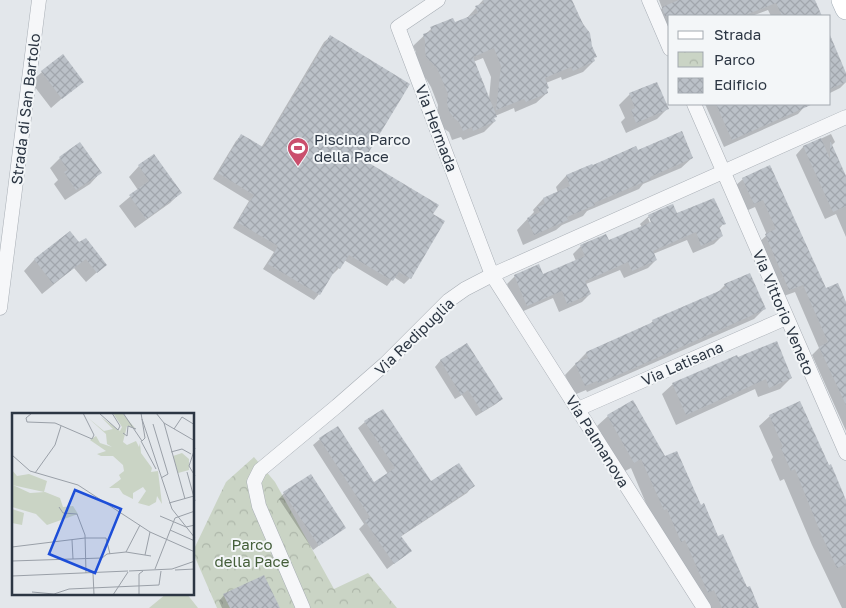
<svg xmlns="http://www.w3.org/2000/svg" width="846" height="608" font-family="'Golos Text',sans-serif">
<defs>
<pattern id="park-crowns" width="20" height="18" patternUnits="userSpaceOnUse" patternTransform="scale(1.25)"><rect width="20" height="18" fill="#cad4c5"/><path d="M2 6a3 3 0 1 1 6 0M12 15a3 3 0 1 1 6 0" fill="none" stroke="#aeb7aa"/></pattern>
<pattern id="building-cross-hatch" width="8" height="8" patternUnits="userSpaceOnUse" patternTransform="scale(1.25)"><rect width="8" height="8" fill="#bbc1c8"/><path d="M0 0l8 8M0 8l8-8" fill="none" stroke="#a1a6ad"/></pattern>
</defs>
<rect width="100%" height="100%" fill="#e3e7eb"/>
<!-- park -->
<path fill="url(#park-crowns)" d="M 254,457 L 275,482 L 334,589 L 368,573 L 397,608 L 217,608 L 194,555 L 194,549 L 226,482 Z"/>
<!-- garden -->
<path fill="#cad4c5" d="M 166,594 L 187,594 L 198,608 L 149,608 Z"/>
<!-- shadow -->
<path fill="#0003" fill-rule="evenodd" d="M 483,0 L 571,0 L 577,15 L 589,33 L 594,61 L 583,72 L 562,80 L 561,77 L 546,83 L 548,88 L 546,90 L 547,93 L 536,103 L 515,112 L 514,108 L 495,116 L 493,119 L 495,121 L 484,132 L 463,140 L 461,137 L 452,140 L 449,132 L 443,128 L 437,114 L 438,105 L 431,87 L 426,79 L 416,68 L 415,61 L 416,52 L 413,46 L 431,29 L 454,24 L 466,19 ZM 483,58 L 491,77 L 489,99 L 473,62 Z
M 659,0 L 813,0 L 820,16 L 771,16 L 768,10 L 752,16 L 670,16 L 670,50 L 655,16 L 662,8 Z
M 330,37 L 363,160 L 431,215 L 410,278 L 404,284 L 394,277 L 387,286 L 344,260 L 339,268 L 333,274 L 332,273 L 319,294 L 314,300 L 263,269 L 274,252 L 233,228 L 249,201 L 213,179 L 236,141 L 241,136 L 261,148 L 324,42 Z
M 830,39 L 846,77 L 846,82 L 840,88 L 830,93 Z
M 42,72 L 82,81 L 51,108 L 31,82 Z
M 630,94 L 667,109 L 657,119 L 626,133 L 621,122 L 625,118 L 619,105 Z
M 705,104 L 804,104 L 805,106 L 798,114 L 724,147 Z
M 831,134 L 835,142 L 831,146 L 846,179 L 846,237 L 836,214 L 825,219 L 796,155 L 803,147 Z
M 637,152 L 692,158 L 681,168 L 643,184 L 639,189 L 587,211 L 583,216 L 562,225 L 556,230 L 523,245 L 517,230 L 534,212 L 533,210 L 543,199 L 558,193 L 556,187 L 566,176 L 592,165 L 593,167 Z
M 60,158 L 100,173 L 90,184 L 65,200 L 54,184 L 58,180 L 50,168 Z
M 139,166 L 180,193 L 170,203 L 135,228 L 119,206 L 138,190 L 129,177 Z
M 770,167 L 825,290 L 846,305 L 846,431 L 812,355 L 819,348 L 795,292 L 781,297 L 758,243 L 767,235 L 755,207 L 746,211 L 735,186 L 743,179 Z
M 677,215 L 724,223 L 719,229 L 722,236 L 714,244 L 693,253 L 687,240 L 653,254 L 656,260 L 648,268 L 624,278 L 620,270 L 586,284 L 590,294 L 582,302 L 559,312 L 553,298 L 519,313 L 507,284 L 515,276 L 543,275 L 576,261 L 573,254 L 581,246 L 608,242 L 642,227 L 640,224 L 649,216 ZM 648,218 L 650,218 L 652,228 Z
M 70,233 L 79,244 L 105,265 L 86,282 L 74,268 L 42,294 L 24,271 L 34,260 Z
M 725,285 L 764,309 L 754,319 L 587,392 L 586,390 L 574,395 L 565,375 L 586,353 L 648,326 L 653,321 L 717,293 Z
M 467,344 L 501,399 L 496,404 L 476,416 L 462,395 L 455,399 L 435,367 L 440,361 Z
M 736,357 L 791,378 L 780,389 L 758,397 L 755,389 L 676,425 L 662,394 L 673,384 Z
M 608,416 L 664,458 L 700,506 L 758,608 L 707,608 L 671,551 L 656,519 L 653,520 L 631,468 L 623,472 L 597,426 Z
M 770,416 L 846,504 L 846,608 L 842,608 L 812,545 L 784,479 L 780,481 L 771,460 L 773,457 L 759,426 Z
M 365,422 L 431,483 L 473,486 L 467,493 L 400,537 L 410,551 L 387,569 L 359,529 L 364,524 L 313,445 L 320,439 L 374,484 L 388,474 L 358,428 Z
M 284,493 L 344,527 L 313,550 L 279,499 Z
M 224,595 L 276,608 L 222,608 L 219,601 Z"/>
<!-- building -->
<path fill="url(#building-cross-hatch)" d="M 483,0 L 572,0 L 583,24 L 590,33 L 592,46 L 597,57 L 594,58 L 595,61 L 573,71 L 571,67 L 545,78 L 549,88 L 547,89 L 548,93 L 526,102 L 524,99 L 496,110 L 501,66 L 494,48 L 473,57 L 497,117 L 494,118 L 496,121 L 473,131 L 472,127 L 463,131 L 459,122 L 454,118 L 449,111 L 447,103 L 448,94 L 441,77 L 437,68 L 426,57 L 425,50 L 425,41 L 423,34 L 432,31 L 430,27 L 453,18 L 455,22 L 478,13 L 475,6 L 484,3 Z
M 679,0 L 815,0 L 822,16 L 782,16 L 776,3 L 743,16 L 665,16 L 662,7 Z
M 330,35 L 410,84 L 364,160 L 439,205 L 433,214 L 445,221 L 411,279 L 399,272 L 393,281 L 349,255 L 340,269 L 337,267 L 320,295 L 268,264 L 278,246 L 237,222 L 254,195 L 218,173 L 241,134 L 263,147 Z
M 830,35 L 846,73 L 846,82 L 830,89 Z
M 63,54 L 84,82 L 62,99 L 41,71 Z
M 657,82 L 669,109 L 636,123 L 631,110 L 635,108 L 629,93 Z
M 716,104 L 813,104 L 732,140 Z
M 682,131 L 693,158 L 650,177 L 651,179 L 594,203 L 595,205 L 567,217 L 568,220 L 534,235 L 527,218 L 540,212 L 537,207 L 545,204 L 543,198 L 570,186 L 566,175 L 592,164 L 593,165 L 636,146 L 638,150 Z
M 821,138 L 830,159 L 830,140 L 846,176 L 846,206 L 833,212 L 803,146 Z
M 80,142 L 102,173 L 76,190 L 64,172 L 68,170 L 59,157 Z
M 154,154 L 182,193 L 146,219 L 129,195 L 149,181 L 138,165 Z
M 770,165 L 826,288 L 838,283 L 846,302 L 846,405 L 819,347 L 828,342 L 803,285 L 789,290 L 765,234 L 776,229 L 763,200 L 754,204 L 742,178 Z
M 714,198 L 726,224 L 719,226 L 723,236 L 701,246 L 696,232 L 653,251 L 657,260 L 632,271 L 628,262 L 585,281 L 591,294 L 567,304 L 562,291 L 527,306 L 514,275 L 539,264 L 543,274 L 585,256 L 580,245 L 606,234 L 609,240 L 651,222 L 648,215 L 670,205 L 673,204 L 677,213 Z
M 70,231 L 79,242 L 86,238 L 107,265 L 97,273 L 86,259 L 53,284 L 34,259 Z
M 750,273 L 766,309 L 632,369 L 598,383 L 597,381 L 585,386 L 575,363 L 588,358 L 586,352 L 653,322 L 652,320 L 726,288 L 724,284 Z
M 777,341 L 792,378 L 769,388 L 766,379 L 686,415 L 672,383 L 737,355 L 738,357 Z
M 467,343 L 503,399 L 482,412 L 468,390 L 461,395 L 440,360 Z
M 633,400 L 665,456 L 677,451 L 701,505 L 704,503 L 718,536 L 723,534 L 747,587 L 750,586 L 759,608 L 722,608 L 714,590 L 708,593 L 685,540 L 681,542 L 667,509 L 664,510 L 641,459 L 634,463 L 607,415 Z
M 800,401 L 829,465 L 831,464 L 846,500 L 846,564 L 837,568 L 821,534 L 795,469 L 791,471 L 781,448 L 783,447 L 769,415 Z
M 383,409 L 431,481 L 459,463 L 475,486 L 401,536 L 412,551 L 394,564 L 365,521 L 370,517 L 319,438 L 338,426 L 374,482 L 395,468 L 364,421 Z
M 311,474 L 346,528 L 319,546 L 283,492 Z
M 264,575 L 280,608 L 230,608 L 223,594 Z"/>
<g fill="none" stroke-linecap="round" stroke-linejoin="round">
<!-- street casing -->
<g stroke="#a8aeb5" stroke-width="15">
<path id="street" d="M 438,0 L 398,27 L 492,275 L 704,608
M 649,0 L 670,49
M 694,104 L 846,453
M 0,308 L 39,0
M 578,409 L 786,318
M 303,608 L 259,506 L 254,482 L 260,470 L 337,406 L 385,364 L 448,301 L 465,289 L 492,275 L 846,117"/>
</g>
<!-- primary casing -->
<g stroke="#a3adb6" stroke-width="22">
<path id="primary" d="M 842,0 L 846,9"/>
</g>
<!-- street -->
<use href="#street" stroke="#f6f7f9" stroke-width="14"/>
<!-- primary -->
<use href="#primary" stroke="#fff" stroke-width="21"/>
</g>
<!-- icons -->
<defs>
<g id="stadium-pin" transform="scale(1.125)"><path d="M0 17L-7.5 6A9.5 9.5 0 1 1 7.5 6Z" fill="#ca4f6d" stroke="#f3f6f8"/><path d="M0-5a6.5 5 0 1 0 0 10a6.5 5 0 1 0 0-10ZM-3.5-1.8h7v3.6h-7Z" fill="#fff"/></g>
</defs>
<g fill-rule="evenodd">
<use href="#stadium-pin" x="298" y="148"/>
</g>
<g text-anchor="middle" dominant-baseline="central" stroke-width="4" stroke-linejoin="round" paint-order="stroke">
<!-- street labels -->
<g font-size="15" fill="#2c3643" stroke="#f3f6f8">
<text transform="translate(25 109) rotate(-83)">Strada di San Bartolo</text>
<text transform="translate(437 128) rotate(69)">Via Hermada</text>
<text transform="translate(784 312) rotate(67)">Via Vittorio Veneto</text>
<text transform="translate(414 336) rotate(-44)">Via Redipuglia</text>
<text transform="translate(682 363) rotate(-24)">Via Latisana</text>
<text transform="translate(598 441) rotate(58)">Via Palmanova</text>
</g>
<!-- poi labels -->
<g font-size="15" fill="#2c3643" stroke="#f3f6f8" text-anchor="start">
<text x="314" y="139">Piscina Parco<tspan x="314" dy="17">della Pace</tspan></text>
</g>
<!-- park labels -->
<g font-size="15" fill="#445e39" stroke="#f3f6f8">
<text x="252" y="544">Parco<tspan x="252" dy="17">della Pace</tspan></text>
</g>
</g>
<!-- overview -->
<g transform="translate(12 413)">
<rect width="182" height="182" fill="#e3e7eb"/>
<path d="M 0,57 L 5,63 L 17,61 L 35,68 L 32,79 L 0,72 Z" fill="#cad4c5"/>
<path d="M 101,0 L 110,0 L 123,15 L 115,13 L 111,29 L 115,32 L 124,28 L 127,34 L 128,30 L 129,40 L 140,55 L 139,59 L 146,58 L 150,91 L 145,83 L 144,89 L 137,93 L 126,90 L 134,78 L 131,74 L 121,80 L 121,86 L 111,81 L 107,75 L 97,75 L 109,66 L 107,62 L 112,58 L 111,52 L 101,43 L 89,43 L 85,41 L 94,38 L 78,27 L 84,23 L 88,30 L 100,34 L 95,31 L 94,21 L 75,4 L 92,18 L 101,16 L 89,4 L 108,18 L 110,14 Z" fill="#cad4c5"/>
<path d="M 170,40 L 177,46 L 177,57 L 166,60 L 161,43 ZM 1,72 L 18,80 L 33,79 L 48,85 L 51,94 L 61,93 L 66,101 L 35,112 L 24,101 L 0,94 Z" fill="#cad4c5"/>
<path d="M 0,96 L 12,100 L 10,112 L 0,110 Z" fill="#cad4c5"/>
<path fill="none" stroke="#9aa0a8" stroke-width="1" d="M 20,0 L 14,5 L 15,9 L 43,10 L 80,26 L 82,22 L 71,0M 87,0 L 106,17 L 108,13 L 100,0M 111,0 L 130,28 L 133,25 L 129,0M 144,0 L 152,10 L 183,28M 130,6 L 160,96 L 183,125M 152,10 L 173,86M 141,11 L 156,61 L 149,65M 162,16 L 170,4 L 183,12M 111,20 L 115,23 L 116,13 L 124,16M 129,28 L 144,56M 183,35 L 177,53 L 183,63M 159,39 L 170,36 L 179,41M 0,42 L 18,58 L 66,72 L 138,119 L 183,139M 175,59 L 183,88M 23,60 L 43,32 L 49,13M 157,90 L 182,83M 47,94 L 51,100 L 65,101 L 73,122 L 74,160M 148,103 L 174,114 L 183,112M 158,117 L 183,128M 60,127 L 61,146M 0,134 L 73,125 L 94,125 L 98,141M 114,139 L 128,112M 133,142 L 138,119M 0,148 L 90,145 L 95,141 L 114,139 L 139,143M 143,156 L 163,105 L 183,98M 163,157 L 183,156M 117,158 L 160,156 L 183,148M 81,160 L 82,182M 0,163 L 116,158M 20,179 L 42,181 L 57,176 L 147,172 L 149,158M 101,182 L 116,159M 127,182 L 127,161 L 131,158"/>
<path fill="#1d4ed8" fill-opacity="0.15" stroke="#1d4ed8" stroke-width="2.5" d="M 63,77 L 109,96 L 83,160 L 37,141 Z"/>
<rect width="182" height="182" fill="none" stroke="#2c3643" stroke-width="2.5"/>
</g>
<!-- legend -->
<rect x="668" y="15" width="162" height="90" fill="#f3f6f8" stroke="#a3a9b0"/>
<rect x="678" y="31" width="25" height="8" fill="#ffffff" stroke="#a3a9b0"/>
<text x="714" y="40" font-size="15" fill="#2c3643">Strada</text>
<rect x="678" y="52" width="25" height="15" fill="url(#park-crowns)" stroke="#a3a9b0"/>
<text x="714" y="65" font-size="15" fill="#2c3643">Parco</text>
<rect x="678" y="78" width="25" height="15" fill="url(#building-cross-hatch)" stroke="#a3a9b0"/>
<text x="714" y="90" font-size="15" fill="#2c3643">Edificio</text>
</svg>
